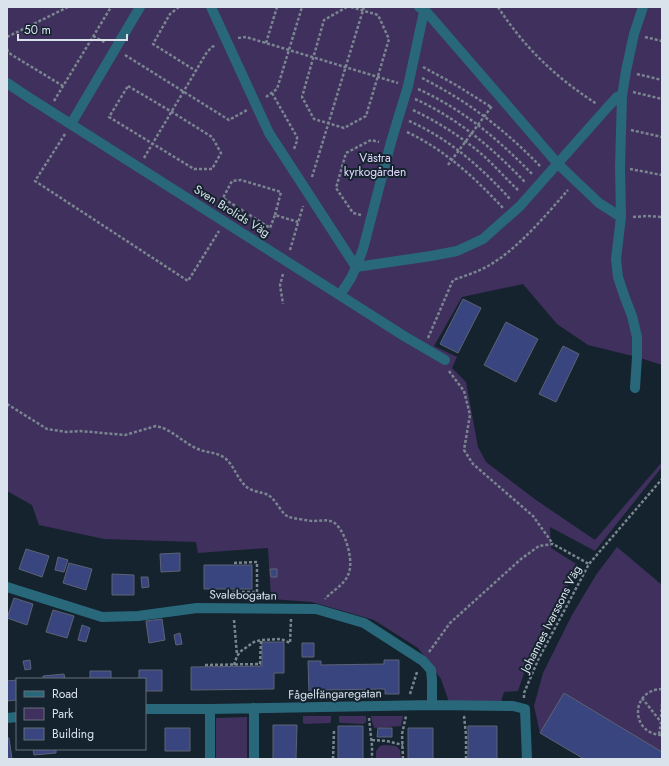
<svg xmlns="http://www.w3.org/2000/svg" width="669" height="766" font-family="Jost,sans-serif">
<rect width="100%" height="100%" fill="#15232f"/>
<!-- green -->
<path fill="#40305d" d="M 7,7 L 662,7 L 662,365 L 637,357 L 588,345 L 557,324 L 523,284 L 462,297 L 434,346 L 457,357 L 452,368 L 466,382 L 478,447 L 486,462 L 536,500 L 595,540 L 662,462 L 662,467 L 595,551 L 550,527 L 551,548 L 581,567 L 568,586 L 528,661 L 518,691 L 504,692 L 501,702 L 449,702 L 441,679 L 418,648 L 374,620 L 312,602 L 271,599 L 268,548 L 198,553 L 196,542 L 104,539 L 39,525 L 32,505 L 7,491 Z
M 617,547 L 662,585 L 662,752 L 540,733 L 534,706 L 543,673 L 572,615 L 596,575 Z
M 303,716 L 331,716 L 331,721 L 330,723 L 305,724 L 303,723 Z
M 339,716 L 366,716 L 366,722 L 363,724 L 341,723 L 339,722 Z
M 371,716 L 403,716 L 401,726 L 374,728 C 373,723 371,720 371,716 Z
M 247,717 L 247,759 L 216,759 L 216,718 Z
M 384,745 L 396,746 L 400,750 L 401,759 L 376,759 L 376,751 L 380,746 Z"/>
<!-- building -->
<path fill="#39457e" stroke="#5d6274" d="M 463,299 L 481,308 L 458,353 L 440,344 Z
M 506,322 L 538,339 L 516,382 L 484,365 Z
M 563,346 L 579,354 L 556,402 L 539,394 Z
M 26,549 L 49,556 L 42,577 L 19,569 Z
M 180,553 L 180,571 L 161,572 L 160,554 Z
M 58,557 L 68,560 L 64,572 L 55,570 Z
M 69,563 L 92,569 L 86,590 L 63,583 Z
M 204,565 L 252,565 L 252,589 L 204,589 Z
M 270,569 L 277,569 L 277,577 L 271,577 Z
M 112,574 L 134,575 L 134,595 L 112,595 Z
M 141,577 L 148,577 L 149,587 L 142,588 Z
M 14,598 L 33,604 L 27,625 L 7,618 Z
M 53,610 L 74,616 L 67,638 L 46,632 Z
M 162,619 L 165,640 L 149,643 L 146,621 Z
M 82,625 L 90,628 L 86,642 L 78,640 Z
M 180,633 L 182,644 L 176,645 L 174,635 Z
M 262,642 L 284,642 L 284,673 L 274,673 L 274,689 L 191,690 L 191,667 L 262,666 Z
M 302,643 L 314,643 L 314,657 L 302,657 Z
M 30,660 L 31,669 L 25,670 L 23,661 Z
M 384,660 L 399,660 L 399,694 L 385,694 L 385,689 L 322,690 L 322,693 L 309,694 L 308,661 L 321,661 L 321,665 L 384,664 Z
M 139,670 L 162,670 L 162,691 L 145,691 L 145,679 L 139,679 Z
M 90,671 L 111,671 L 111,679 L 90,679 Z
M 64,674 L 65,679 L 43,679 L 43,676 Z
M 17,680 L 17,700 L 7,701 L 7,681 Z
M 564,693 L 662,752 L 662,759 L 584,759 L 540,733 Z
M 273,725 L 297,725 L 296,759 L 273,759 Z
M 338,726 L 363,726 L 363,759 L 338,759 Z
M 468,726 L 497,726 L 497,759 L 468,759 Z
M 165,728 L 190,728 L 190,751 L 165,751 Z
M 378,728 L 392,728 L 392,737 L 377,737 Z
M 408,728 L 433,728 L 433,759 L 408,759 Z
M 7,738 L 9,738 L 12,759 L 7,759 Z
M 33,749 L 56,749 L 56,753 L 34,755 Z"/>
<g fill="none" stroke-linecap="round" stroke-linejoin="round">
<!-- path -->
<path stroke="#79858f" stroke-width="2.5" stroke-dasharray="3 2" stroke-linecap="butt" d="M 179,7 L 170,14 L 153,44 L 196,71
M 347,7 L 324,20 L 302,97 L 314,119 L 344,128 L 366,116 L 389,39 L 378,15 L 351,7
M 498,7 C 524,47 556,78 597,104
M 93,36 L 106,43
M 7,37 L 68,7
M 645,37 L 662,41
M 238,38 L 246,37 L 398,83
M 266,43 L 277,7
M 7,49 L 8,52 L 12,55 L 63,86
M 125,55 L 229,120 L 247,110
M 423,67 L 456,85 L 491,107
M 637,74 L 662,80
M 422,78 C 469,102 504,129 541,167
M 128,86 L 172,112 L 212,137 L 221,153 L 212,169 L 194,169 L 109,117 Z
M 418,89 C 464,110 498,139 533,175
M 633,92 L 662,99
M 272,93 L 297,137 L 297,141 L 294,149
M 266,97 L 277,89 L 302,7
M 415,99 C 459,119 492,148 525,182
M 54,101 L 111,7
M 413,110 C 434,120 455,133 473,147 C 490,160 503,176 518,190
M 409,121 C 448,138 481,167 510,199
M 631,130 L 662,137
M 407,132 C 445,150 474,177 503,208
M 65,134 L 35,181 L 188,281 L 219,231
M 144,158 L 207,52 L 212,47 L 216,45
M 448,165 L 492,106
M 630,169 L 662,175
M 312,177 L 364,7
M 275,215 L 281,192 L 241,180 L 232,181 L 223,198 L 270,228 L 275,215 L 298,222
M 361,215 L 353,213 L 336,188 L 346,153 L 371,140 L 379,142
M 633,217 L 647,216 L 662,217
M 290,250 L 303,206
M 283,274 L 280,285 L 283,304
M 428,338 L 453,280 C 465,276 477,272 488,266 C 518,249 545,216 568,190
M 449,371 L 464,391 L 470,415 L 464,450 L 473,464 L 533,516 L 553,544
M 7,404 L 47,429 L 67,432 L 80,431 L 125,435 L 156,426 C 172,429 183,443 198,449 C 207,453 218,452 226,459 C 235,467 238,481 248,488 C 254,492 263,492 268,495 C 276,499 281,514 289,517 C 292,518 310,521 313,521 C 325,521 332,517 340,529 C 347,539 354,563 348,575 C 344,585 332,591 325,599
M 232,597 L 232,592 L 257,592 L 257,562 L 233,563
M 234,620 L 237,655
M 429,652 L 450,623 L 521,559 L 539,546 L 553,544 L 589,564
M 205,665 L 260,664 L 261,640
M 234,665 L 237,656 L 241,651 L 254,642 L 261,640 L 281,639 L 290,643 L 291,619
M 662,689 C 630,690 630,734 662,735
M 410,694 L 417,672
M 524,698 L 524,693 L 538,660 L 589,564 L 662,479
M 642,698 L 661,722 L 659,735
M 464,716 L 466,735 L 466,759
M 661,717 L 662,704
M 369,718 L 372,746 L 372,759
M 372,740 L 387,741 L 403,745
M 333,759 L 334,731
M 403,759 L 402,734 L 406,716"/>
<!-- minor -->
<path stroke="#28687a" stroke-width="10" d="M 211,7 L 269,133 L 356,267
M 419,7 L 424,9 L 558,164 L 599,203 L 621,217
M 7,83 L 28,97 L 404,336 L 445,360
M 71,124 L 140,7
M 356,267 L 363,249 L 391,142 L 408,86 L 425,7
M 340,295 L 351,278 L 356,267 L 431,256 L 457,251 L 483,239 L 520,206 L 606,109 L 617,97 L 622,96
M 635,388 L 637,357 L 637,337 L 632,316 L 625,298 L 618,277 L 616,259 L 621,217 L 620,167 L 622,96 L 626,71 L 634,34 L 643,7
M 7,587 L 102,617 L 138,616 L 197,608 L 316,609 L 364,623 L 423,661 L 431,670 L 432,680 L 432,705
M 254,708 L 254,759
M 145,709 L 210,709 L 432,705 L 513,706 L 525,709 L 527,759
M 210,709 L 210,759
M 7,718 L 17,717"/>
</g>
<g text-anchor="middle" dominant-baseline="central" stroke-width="4" stroke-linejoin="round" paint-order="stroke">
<!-- park labels -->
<g font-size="12" fill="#e4d9fe" stroke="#15232f">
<text x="375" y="158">Västra<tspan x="375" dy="14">kyrkogården</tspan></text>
</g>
<!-- street labels -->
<g font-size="12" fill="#dae3ec" stroke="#15232f">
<text transform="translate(232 211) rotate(32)">Sven Brolids Väg</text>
<text transform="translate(243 595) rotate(1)">Svalebogatan</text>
<text transform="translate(551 619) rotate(-63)">Johannes Ivarssons Väg</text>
<text transform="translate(335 694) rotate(-1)">Fågelfängaregatan</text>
</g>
</g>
<!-- border -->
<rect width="669" height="766" fill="none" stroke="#dae3ec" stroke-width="16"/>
<!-- legend -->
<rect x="16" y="678" width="130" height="72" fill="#15232f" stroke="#64707b"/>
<rect x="24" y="691" width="20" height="6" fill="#28687a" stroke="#64707b"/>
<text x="52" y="698" font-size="12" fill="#dae3ec">Road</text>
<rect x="24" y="708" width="20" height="12" fill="#40305d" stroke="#64707b"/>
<text x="52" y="718" font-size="12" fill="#dae3ec">Park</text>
<rect x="24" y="728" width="20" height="12" fill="#39457e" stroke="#64707b"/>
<text x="52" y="738" font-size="12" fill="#dae3ec">Building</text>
<!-- scale -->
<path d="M18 34v6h109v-6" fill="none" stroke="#dae3ec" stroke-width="2"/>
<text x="24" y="34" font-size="12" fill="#dae3ec" stroke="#15232f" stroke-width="3" paint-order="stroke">50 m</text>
</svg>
